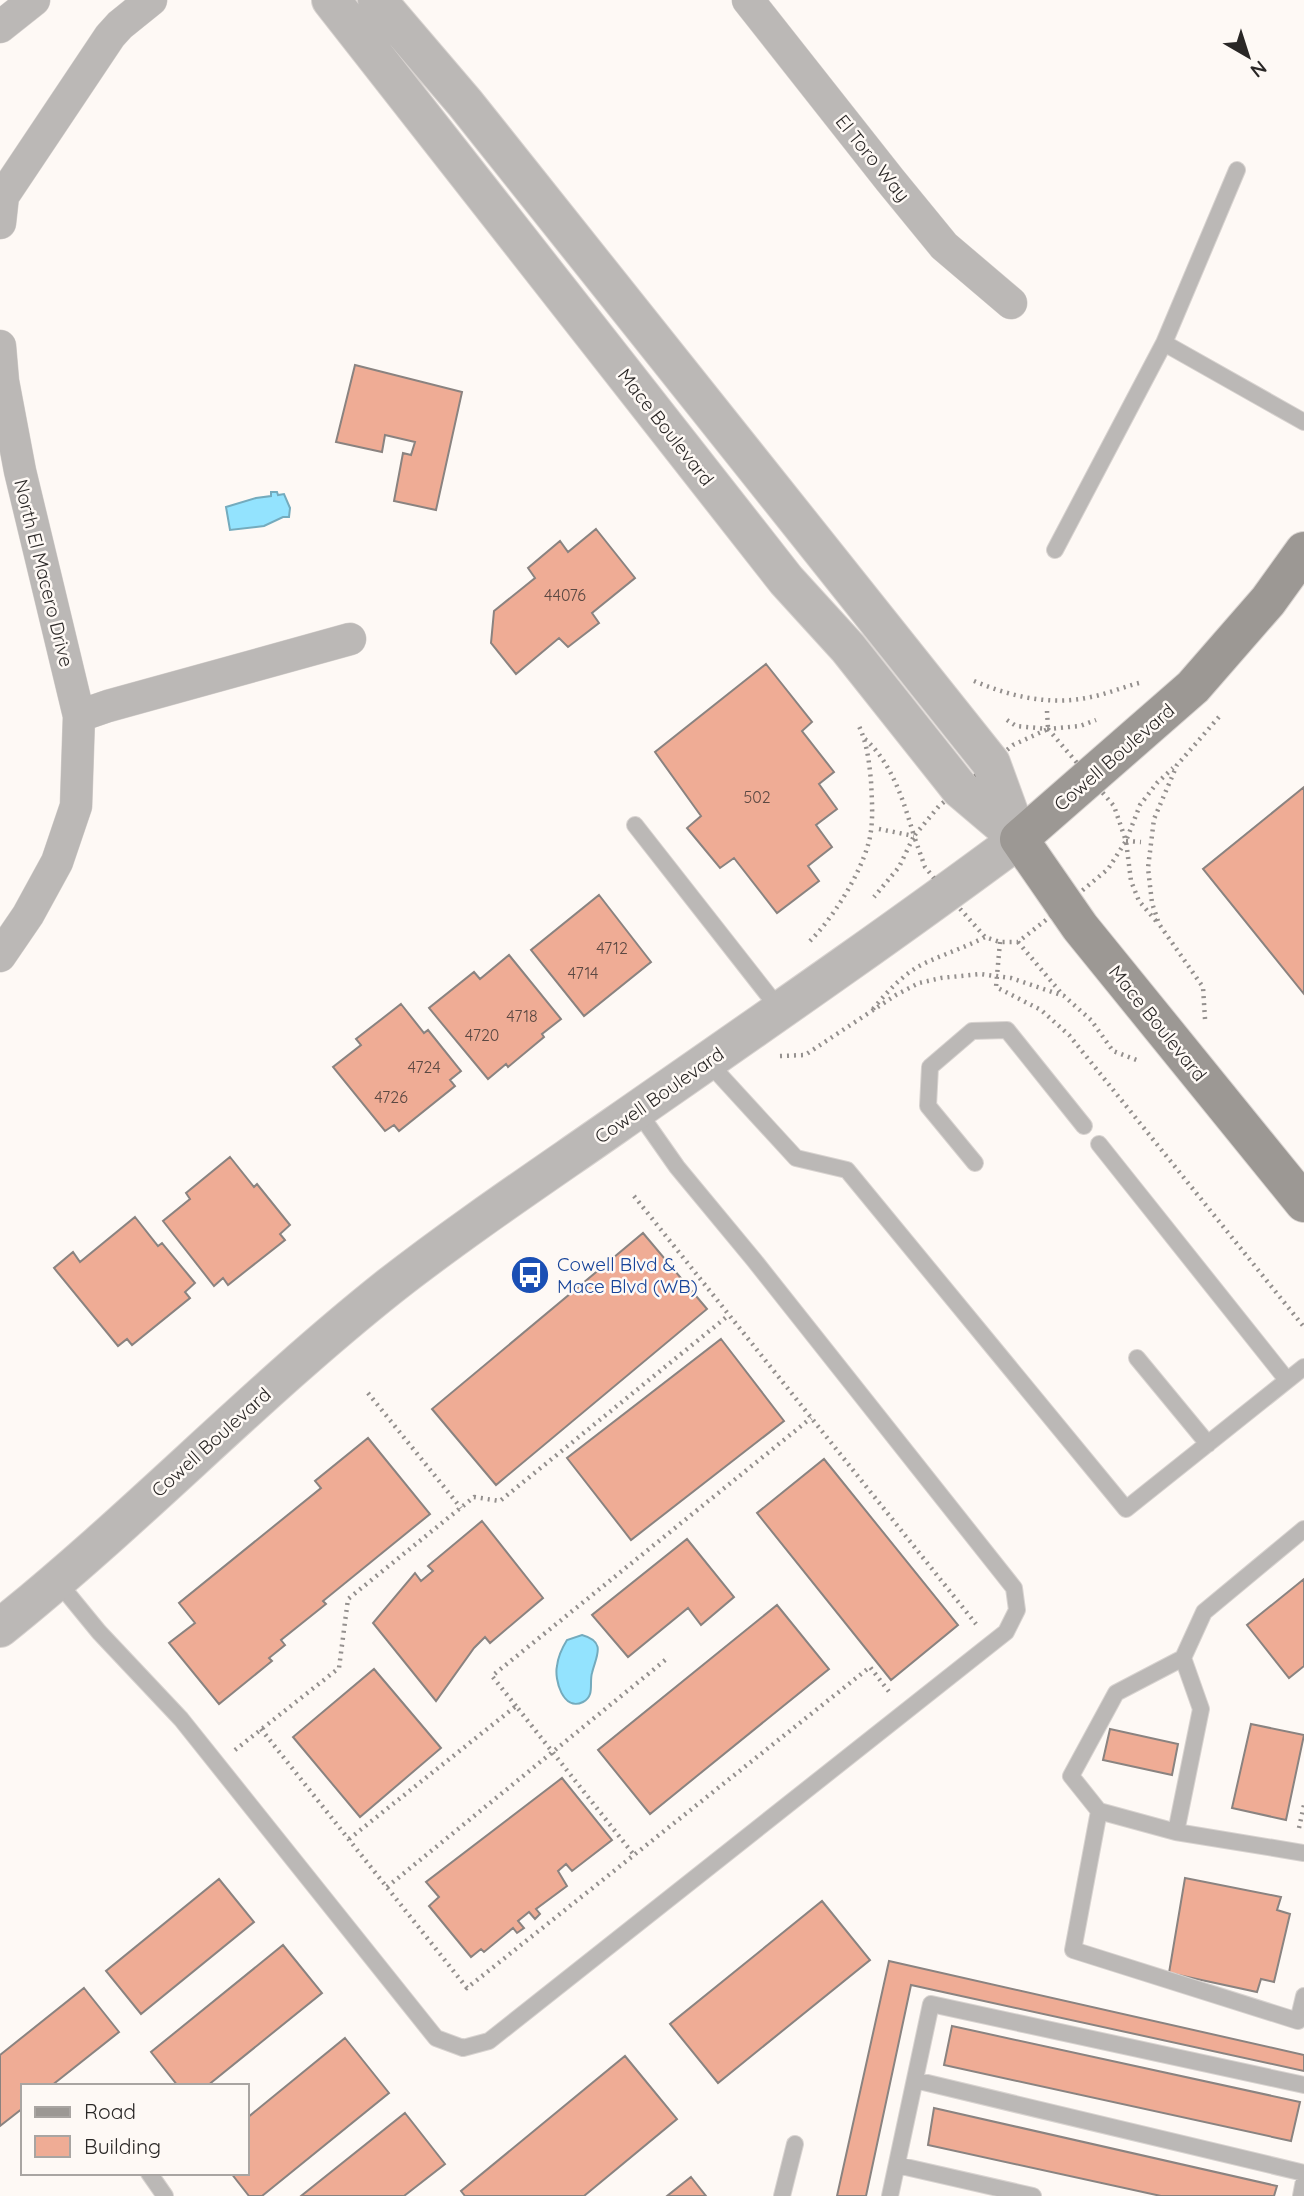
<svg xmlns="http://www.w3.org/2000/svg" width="1304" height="2196" font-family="Quicksand,sans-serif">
<rect width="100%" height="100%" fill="#fef9f5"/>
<!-- water -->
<path fill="#93e3fe" stroke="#74abbd" stroke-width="2" d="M 271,492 L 277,492 L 278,495 L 284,494 L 290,508 L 289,517 L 283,517 L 264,526 L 230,530 L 226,507 L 256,498 L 271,496 Z
M 582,1635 C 607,1642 596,1656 592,1673 C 589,1683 595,1696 583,1702 C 563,1712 554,1679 557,1666 C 558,1657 562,1648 567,1640 Z"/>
<!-- building -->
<path fill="#efac95" stroke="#8a8380" stroke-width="2" d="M 355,365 L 462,392 L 436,510 L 394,501 L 403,453 L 411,455 L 415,442 L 385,435 L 382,452 L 336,442 Z
M 596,529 L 635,578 L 592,613 L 599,623 L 568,647 L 559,638 L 516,674 L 491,643 L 494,611 L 535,578 L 528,568 L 560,541 L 568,552 Z
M 766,664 L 812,722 L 802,731 L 834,772 L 819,784 L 837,809 L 816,825 L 832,847 L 808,866 L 819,881 L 777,913 L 734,858 L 720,868 L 687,828 L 701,816 L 655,752 Z
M 1304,787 L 1304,994 L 1203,869 Z
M 599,895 L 651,962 L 584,1016 L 531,950 Z
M 509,955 L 561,1019 L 542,1034 L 544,1037 L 508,1067 L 506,1064 L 488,1079 L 429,1008 L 474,972 L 480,979 Z
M 401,1004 L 424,1033 L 428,1030 L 461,1071 L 450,1080 L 455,1086 L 399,1131 L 394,1125 L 385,1131 L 333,1067 L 361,1045 L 356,1039 Z
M 230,1157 L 254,1187 L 257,1184 L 290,1225 L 280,1234 L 285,1240 L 228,1285 L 223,1278 L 214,1286 L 163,1221 L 190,1199 L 186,1193 Z
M 135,1217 L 158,1246 L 162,1243 L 195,1283 L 185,1292 L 190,1298 L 132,1345 L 127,1339 L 118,1346 L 54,1268 L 73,1252 L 80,1262 Z
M 643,1233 L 707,1309 L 496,1485 L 432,1409 Z
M 721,1339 L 784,1421 L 631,1540 L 567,1458 Z
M 368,1438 L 430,1514 L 323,1601 L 326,1604 L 281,1640 L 285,1645 L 269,1658 L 272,1661 L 219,1704 L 169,1643 L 195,1623 L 179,1603 L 321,1488 L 315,1481 Z
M 824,1459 L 958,1625 L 891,1680 L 757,1513 Z
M 482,1521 L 543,1598 L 490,1643 L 485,1637 L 474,1648 L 436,1701 L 373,1623 L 415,1573 L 421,1581 L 433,1571 L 428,1566 Z
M 687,1539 L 734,1597 L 701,1625 L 688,1608 L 628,1657 L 592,1615 Z
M 1304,1579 L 1304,1666 L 1289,1678 L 1247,1625 Z
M 777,1605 L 829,1669 L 650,1814 L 598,1750 Z
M 374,1669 L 441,1748 L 360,1817 L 293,1737 Z
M 1251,1724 L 1304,1735 L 1286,1820 L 1232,1808 Z
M 1110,1729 L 1178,1744 L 1172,1775 L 1103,1760 Z
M 562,1778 L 612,1840 L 572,1871 L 566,1864 L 558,1871 L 567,1886 L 536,1909 L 540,1914 L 535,1919 L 529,1912 L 518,1921 L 524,1928 L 517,1933 L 513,1928 L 484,1952 L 481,1949 L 471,1957 L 429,1906 L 439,1897 L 426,1882 Z
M 1185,1878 L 1281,1897 L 1277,1910 L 1290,1914 L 1274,1982 L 1261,1979 L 1257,1992 L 1169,1973 Z
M 219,1879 L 254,1922 L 141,2014 L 106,1971 Z
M 822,1901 L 870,1960 L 718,2083 L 670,2024 Z
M 283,1945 L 322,1993 L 207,2086 L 178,2086 L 151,2052 Z
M 889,1961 L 1304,2055 L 1304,2071 L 911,1985 L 866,2196 L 837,2196 Z
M 84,1988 L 119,2032 L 51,2086 L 23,2086 L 23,2108 L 0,2126 L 0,2055 Z
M 952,2026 L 1300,2102 L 1291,2141 L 944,2065 Z
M 345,2038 L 389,2093 L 262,2196 L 249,2196 L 231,2173 L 247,2173 L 247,2118 Z
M 625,2056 L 677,2119 L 584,2196 L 465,2196 L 461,2191 Z
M 934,2108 L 1277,2186 L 1274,2196 L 1161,2196 L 928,2145 Z
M 405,2113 L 445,2164 L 404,2196 L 301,2196 Z
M 691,2177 L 706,2196 L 667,2196 Z"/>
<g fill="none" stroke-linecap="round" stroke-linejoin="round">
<!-- service casing -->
<g stroke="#d8d3d0" stroke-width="18">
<path id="service" d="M 1164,343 L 1304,422
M 1055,550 L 1164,343 L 1237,170
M 635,825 L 780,1010
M 707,1061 L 796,1158 L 847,1170 L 1126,1509 L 1304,1367
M 1099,1144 L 1287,1380
M 975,1163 L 928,1106 L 930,1067 L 972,1031 L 1007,1030 L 1084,1126
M 1137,1358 L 1208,1444
M 1304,1529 L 1204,1612 L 1183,1658 L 1201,1709 L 1176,1832 L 1304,1853
M 58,1582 L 99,1632 L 181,1719 L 436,2038 L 463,2048 L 489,2041 L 1006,1632 L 1017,1610 L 1014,1588 L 754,1260 L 677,1167 L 637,1110
M 1183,1658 L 1116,1693 L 1071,1776 L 1099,1811 L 1073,1950 L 1298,2021 L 1304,1996
M 1099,1811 L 1176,1832
M 915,2080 L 1304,2173
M 897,2165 L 1033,2196
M 149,2173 L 165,2196
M 782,2196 L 795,2144
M 890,2196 L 931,2004 L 1304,2085
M 1301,2196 L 1304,2180"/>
</g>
<!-- minor casing -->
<g stroke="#d8d3d0" stroke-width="33">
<path id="minor" d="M 748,0 L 890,180 L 944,246 L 1011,303
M 0,27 L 34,0
M 0,223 L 3,196 L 110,36 L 120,25 L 151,0
M 0,346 L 3,381 L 20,471 L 79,716 L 76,806 L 57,862 L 28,915 L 0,956
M 79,716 L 108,706 L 350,639"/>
</g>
<!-- tertiary casing -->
<g stroke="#d8d3d0" stroke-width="40">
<path id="tertiary" d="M 331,0 L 786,580 L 848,648 L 960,789 L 1019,839
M 377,0 L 465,103 L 991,763 L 1018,837
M 0,1628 C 135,1520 254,1394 390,1286 C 463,1229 541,1177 617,1124 C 752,1030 887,937 1019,839"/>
</g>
<!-- secondary casing -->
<g stroke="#d8d3d0" stroke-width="40">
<path id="secondary" d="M 1304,551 L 1268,601 L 1193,687 L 1019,839 L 1080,927 L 1304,1203"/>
</g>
<!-- path -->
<path stroke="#94908e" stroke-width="4.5" stroke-dasharray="2 5" stroke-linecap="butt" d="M 974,681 C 1012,697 1051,706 1091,697 C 1107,694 1123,687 1139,683
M 1047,711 L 1048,729
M 1007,720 L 1016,726 L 1048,729 L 1080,726 L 1096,720
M 1048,729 L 1114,806 L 1126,841 L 1108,869 L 1065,905 L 1018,942 L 1000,942 L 985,937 L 946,893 L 925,867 L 914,836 L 939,806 L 1013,745 Z
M 865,739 C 892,763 904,802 914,836 L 899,867 L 874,897
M 879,829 L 914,836
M 1126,841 L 1141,842
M 1156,921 L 1139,901 L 1131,881 L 1126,841 L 1140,805 L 1157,783 L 1173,768
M 810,941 C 833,918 859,876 868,845 C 874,825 872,802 871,781 C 869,761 867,742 858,724
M 1000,942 L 996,987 L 1041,1010 L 1069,1035 L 1304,1327
M 1018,942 L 1062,994
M 873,1009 C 887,992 903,974 923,964 C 944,954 964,948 985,937
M 1205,1019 L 1203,987 L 1159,924 L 1152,903 L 1148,868 L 1154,819 L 1177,765 L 1219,717
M 780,1056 L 805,1055 L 896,995 L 919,983 L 941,978 L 980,974 L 1011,978 L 1064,996 L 1091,1020 L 1113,1051 L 1139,1061
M 634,1196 L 976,1624
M 368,1393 L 461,1508
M 516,1706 L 492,1676 L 811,1418
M 261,1729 L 467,1988 L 870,1667 L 890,1693
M 235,1750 L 339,1668 L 348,1599 L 474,1497 L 500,1501 L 729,1315
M 1299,1828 L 1304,1805
M 349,1839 L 516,1706 L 634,1855
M 387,1887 L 669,1657"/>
<!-- service -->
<use href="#service" stroke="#bbb8b6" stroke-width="16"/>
<!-- minor -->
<use href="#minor" stroke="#bbb8b6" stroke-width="32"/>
<!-- tertiary -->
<use href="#tertiary" stroke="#bbb8b6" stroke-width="38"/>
<!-- secondary -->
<use href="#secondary" stroke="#9c9894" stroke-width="38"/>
</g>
<!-- icons -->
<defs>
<g id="bus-disc" transform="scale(2.0125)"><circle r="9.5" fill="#1a4fb4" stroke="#fef9f5"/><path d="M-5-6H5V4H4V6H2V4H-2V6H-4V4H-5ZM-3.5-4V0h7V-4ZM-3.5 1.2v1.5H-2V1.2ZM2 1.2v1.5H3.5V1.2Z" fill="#fff"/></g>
</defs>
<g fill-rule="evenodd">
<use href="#bus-disc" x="530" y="1275"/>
</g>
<g text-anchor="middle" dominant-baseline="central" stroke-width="5" stroke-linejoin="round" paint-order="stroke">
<!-- number labels -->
<g font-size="16" fill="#5b4842">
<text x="565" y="595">44076</text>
<text x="757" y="797">502</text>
<text x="612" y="948">4712</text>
<text x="583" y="973">4714</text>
<text x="522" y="1016">4718</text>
<text x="482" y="1035">4720</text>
<text x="424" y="1067">4724</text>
<text x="391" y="1097">4726</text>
</g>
<!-- street labels -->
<g font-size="19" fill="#2a2726" stroke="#fef9f5">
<text transform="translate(873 158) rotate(51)">El Toro Way</text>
<text transform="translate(666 427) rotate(52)">Mace Boulevard</text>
<text transform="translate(44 573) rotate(76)">North El Macero Drive</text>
<text transform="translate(1114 757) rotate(-41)">Cowell Boulevard</text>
<text transform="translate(1158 1023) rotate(51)">Mace Boulevard</text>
<text transform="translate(659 1095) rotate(-35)">Cowell Boulevard</text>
<text transform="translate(211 1442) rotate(-42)">Cowell Boulevard</text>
</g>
<!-- transit labels -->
<g font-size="19" fill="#164399" stroke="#fef9f5" text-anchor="start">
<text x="557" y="1264">Cowell Blvd &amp;<tspan x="557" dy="22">Mace Blvd (WB)</tspan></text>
</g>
</g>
<!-- legend -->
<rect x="21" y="2084" width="228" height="91" fill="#fef9f5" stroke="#a9a5a2" stroke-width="2"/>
<rect x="35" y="2107" width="35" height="10" fill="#9c9894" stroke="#a9a5a2" stroke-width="2"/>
<text x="84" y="2119" font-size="21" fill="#2a2726">Road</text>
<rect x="35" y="2136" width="35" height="21" fill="#efac95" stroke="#a9a5a2" stroke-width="2"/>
<text x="84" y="2154" font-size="21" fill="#2a2726">Building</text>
<!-- north arrow -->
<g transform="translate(1248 56) rotate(141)" stroke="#fef9f5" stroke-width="5" paint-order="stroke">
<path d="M0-5L12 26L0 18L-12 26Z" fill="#2a2726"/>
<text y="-10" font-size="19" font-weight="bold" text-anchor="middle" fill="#2a2726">N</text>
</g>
</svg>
